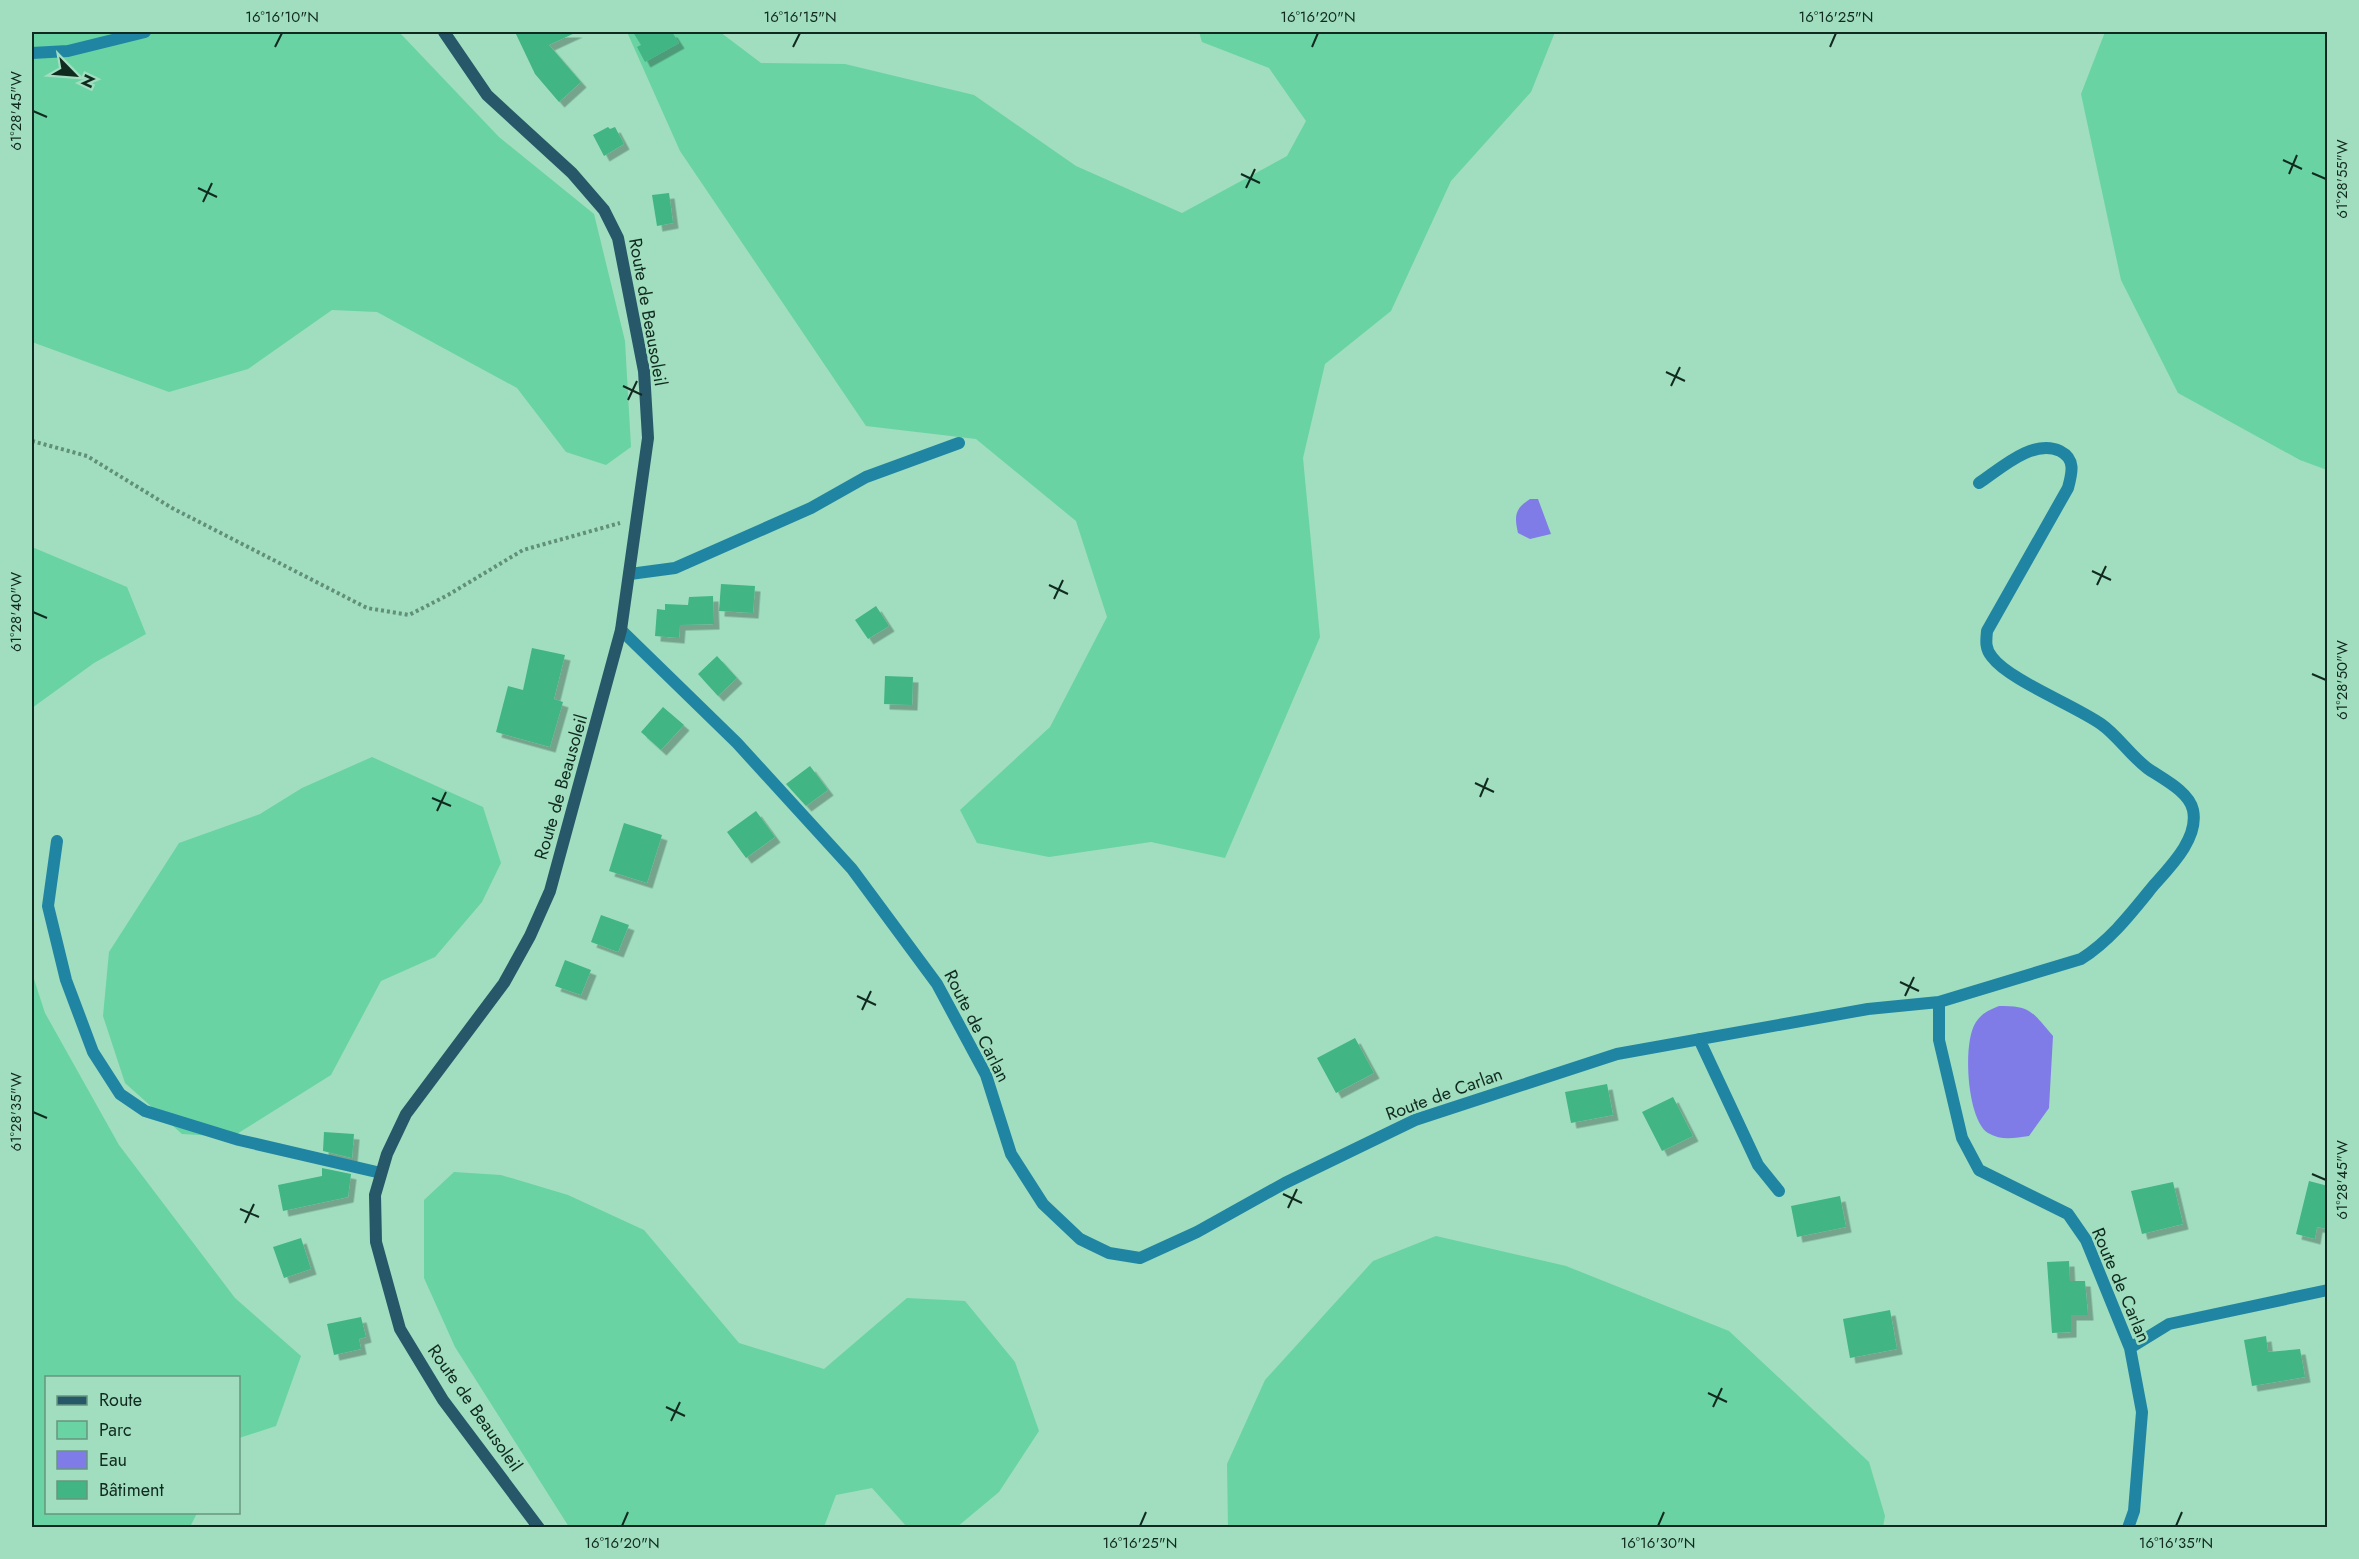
<svg xmlns="http://www.w3.org/2000/svg" width="2359" height="1559" font-family="Jost,sans-serif">
<defs>
<filter id="shadow"><feDropShadow dx="5.5" dy="5.5" stdDeviation="0" flood-color="#0004"/></filter>
</defs>
<rect width="100%" height="100%" fill="#a0debf"/>
<!-- green -->
<path fill="#69d3a3" d="M 32,32 L 399,32 L 499,137 L 594,214 L 625,341 L 631,447 L 606,465 L 566,452 L 517,388 L 377,312 L 332,310 L 248,369 L 169,392 L 32,342 Z
M 627,32 L 720,32 L 761,63 L 845,64 L 974,95 L 1076,166 L 1182,213 L 1287,156 L 1306,121 L 1269,68 L 1202,42 L 1199,32 L 1555,32 L 1531,92 L 1451,181 L 1391,311 L 1325,364 L 1303,458 L 1320,637 L 1225,858 L 1151,842 L 1049,857 L 977,843 L 960,810 L 1050,727 L 1107,617 L 1076,521 L 976,439 L 866,426 L 680,151 Z
M 2105,32 L 2327,32 L 2327,470 L 2300,460 L 2178,393 L 2121,280 L 2081,94 Z
M 32,547 L 127,587 L 146,634 L 94,663 L 32,708 Z
M 372,757 L 483,807 L 501,863 L 482,902 L 435,957 L 381,981 L 331,1075 L 232,1137 L 182,1134 L 125,1083 L 103,1016 L 109,952 L 179,843 L 260,814 L 302,788 Z
M 32,973 L 45,1013 L 119,1145 L 235,1298 L 301,1356 L 276,1426 L 239,1438 L 238,1378 L 46,1378 L 46,1512 L 197,1513 L 190,1527 L 32,1527 Z
M 454,1172 L 501,1175 L 568,1195 L 644,1230 L 739,1343 L 824,1369 L 907,1298 L 965,1301 L 1015,1362 L 1039,1431 L 999,1492 L 957,1527 L 907,1527 L 872,1488 L 836,1495 L 824,1527 L 569,1527 L 455,1347 L 424,1278 L 424,1200 Z
M 1436,1236 L 1566,1266 L 1729,1331 L 1869,1462 L 1885,1516 L 1883,1527 L 1228,1527 L 1227,1464 L 1265,1380 L 1373,1261 Z"/>
<!-- water -->
<path fill="#807ce7" d="M 1530,499 L 1538,499 L 1551,534 L 1530,539 L 1518,533 C 1514,515 1515,509 1530,499 Z
M 1999,1006 C 2031,1005 2033,1013 2053,1036 L 2049,1108 L 2029,1136 C 2014,1138 2002,1141 1988,1133 C 1967,1120 1962,1042 1976,1022 C 1982,1013 1989,1010 1999,1006 Z"/>
<!-- building -->
<path fill="#42b585" filter="url(#shadow)" d="M 515,32 L 577,32 L 549,45 L 581,82 L 559,102 L 535,74 Z
M 633,32 L 672,32 L 679,43 L 645,62 L 637,47 L 641,45 Z
M 608,127 L 610,129 L 615,127 L 624,144 L 604,156 L 593,135 Z
M 669,193 L 673,223 L 657,226 L 652,195 Z
M 721,584 L 755,586 L 753,613 L 719,611 Z
M 713,596 L 714,624 L 680,625 L 679,638 L 655,636 L 657,609 L 665,610 L 665,604 L 688,605 L 689,597 Z
M 876,606 L 889,626 L 868,639 L 855,620 Z
M 532,648 L 565,655 L 554,699 L 563,702 L 550,747 L 496,732 L 508,686 L 523,690 Z
M 717,656 L 737,678 L 718,696 L 698,674 Z
M 885,676 L 913,677 L 912,705 L 884,704 Z
M 663,707 L 684,725 L 661,750 L 641,732 Z
M 810,766 L 828,790 L 806,806 L 786,784 Z
M 756,811 L 775,837 L 746,858 L 727,832 Z
M 624,823 L 662,835 L 647,883 L 609,871 Z
M 601,915 L 629,925 L 618,952 L 591,942 Z
M 565,960 L 591,970 L 581,995 L 555,986 Z
M 1355,1038 L 1374,1073 L 1336,1093 L 1317,1058 Z
M 1607,1084 L 1613,1115 L 1571,1123 L 1565,1092 Z
M 1673,1097 L 1693,1136 L 1662,1151 L 1642,1112 Z
M 324,1132 L 354,1134 L 352,1158 L 323,1151 Z
M 322,1168 L 351,1174 L 348,1197 L 283,1211 L 278,1185 L 322,1176 Z
M 2309,1181 L 2328,1186 L 2328,1229 L 2317,1227 L 2315,1239 L 2296,1234 Z
M 2173,1182 L 2183,1224 L 2142,1234 L 2131,1191 Z
M 1840,1196 L 1846,1227 L 1797,1237 L 1791,1206 Z
M 301,1238 L 311,1269 L 284,1278 L 273,1247 Z
M 2069,1261 L 2070,1281 L 2085,1281 L 2088,1315 L 2071,1315 L 2071,1332 L 2052,1333 L 2047,1262 Z
M 1890,1310 L 1897,1349 L 1850,1358 L 1843,1319 Z
M 361,1317 L 366,1337 L 359,1339 L 361,1349 L 334,1355 L 327,1324 Z
M 2266,1336 L 2268,1352 L 2300,1349 L 2305,1377 L 2252,1386 L 2244,1340 Z"/>
<g fill="none" stroke-linecap="round" stroke-linejoin="round">
<!-- path -->
<path stroke="#618f78" stroke-width="4" stroke-dasharray="3 3" stroke-linecap="butt" d="M 32,441 L 87,456 L 172,508 L 367,608 L 409,615 L 448,595 L 523,550 L 620,523"/>
<!-- lane -->
<path stroke="#2085a3" stroke-width="12" d="M 57,841 L 48,906 L 66,980 L 93,1052 L 120,1094 L 145,1111 L 239,1140 L 381,1173"/>
<!-- street -->
<path stroke="#2085a3" stroke-width="12" d="M 32,53 L 68,51 L 145,32
M 630,574 L 675,568 L 811,508 L 866,477 L 959,443
M 621,630 L 737,743 L 852,869 L 937,984 L 986,1075 L 1011,1154 L 1043,1204 L 1080,1239 L 1109,1253 L 1140,1258 L 1197,1232 L 1285,1183 L 1415,1120 L 1617,1054 L 1868,1009 L 1939,1002 L 1939,1040 L 1962,1138 L 1979,1170 L 2068,1214 L 2086,1240 L 2130,1348 L 2142,1412 L 2134,1511 L 2128,1528
M 1939,1002 L 2081,959 C 2111,940 2132,912 2154,885 C 2171,866 2199,838 2193,810 C 2189,791 2161,778 2147,768 C 2129,754 2118,736 2101,724 C 2074,705 2009,680 1992,657 C 1985,649 1986,641 1987,631 L 2068,488 C 2072,473 2076,459 2060,451 C 2033,438 2000,469 1979,483
M 1699,1039 L 1758,1165 L 1779,1191
M 2130,1348 L 2169,1324 L 2328,1290"/>
<!-- secondary -->
<path stroke="#275869" stroke-width="12" d="M 444,32 L 487,95 L 572,173 L 604,210 L 618,238 L 644,371 L 648,438 L 621,630 L 550,891 L 530,936 L 504,983 L 406,1114 L 387,1154 L 375,1195 L 376,1242 L 400,1329 L 443,1400 L 539,1528"/>
</g>
<!-- ticks -->
<path fill="none" stroke="#112a1f" stroke-width="2" d="M 275,47 L 282,33M 793,47 L 800,33M 1312,47 L 1318,33M 1830,47 L 1836,33M 33,111 L 47,117M 2283,160 L 2302,169M 2312,173 L 2326,179M 1241,174 L 1260,183M 2289,174 L 2297,155M 198,188 L 217,197M 1246,188 L 1255,169M 203,202 L 212,183M 1666,372 L 1685,381M 623,386 L 642,395M 1671,386 L 1680,367M 628,400 L 637,381M 2092,571 L 2111,580M 1049,585 L 1068,594M 2097,585 L 2106,566M 1054,599 L 1063,580M 33,612 L 47,618M 2312,674 L 2326,680M 1475,783 L 1494,792M 1480,797 L 1488,778M 432,798 L 451,806M 437,811 L 446,792M 1900,982 L 1919,991M 857,996 L 876,1005M 1905,996 L 1914,977M 862,1010 L 871,991M 33,1112 L 47,1118M 2312,1174 L 2326,1180M 1283,1194 L 1302,1203M 1288,1208 L 1297,1189M 240,1209 L 259,1217M 245,1223 L 254,1204M 1708,1393 L 1727,1402M 666,1407 L 685,1416M 1713,1407 L 1722,1388M 671,1421 L 680,1402M 622,1526 L 628,1512M 1140,1526 L 1146,1512M 1658,1526 L 1664,1512M 2176,1526 L 2182,1512"/>
<g text-anchor="middle" dominant-baseline="central" stroke-width="5" stroke-linejoin="round" paint-order="stroke">
<!-- street labels -->
<g font-size="18" fill="#112a1f" stroke="#a0debf">
<text transform="translate(648 312) rotate(80)">Route de Beausoleil</text>
<text transform="translate(561 787) rotate(-74)">Route de Beausoleil</text>
<text transform="translate(977 1026) rotate(63)">Route de Carlan</text>
<text transform="translate(1444 1094) rotate(-20)">Route de Carlan</text>
<text transform="translate(2121 1285) rotate(67)">Route de Carlan</text>
<text transform="translate(475 1408) rotate(55)">Route de Beausoleil</text>
</g>
</g>
<!-- border -->
<rect width="2359" height="1559" fill="none" stroke="#a0debf" stroke-width="66"/>
<!-- legend -->
<rect x="45" y="1376" width="195" height="138" fill="#a0debf" stroke="#67967f" stroke-width="1.5"/>
<rect x="57" y="1396" width="30" height="9" fill="#275869" stroke="#67967f" stroke-width="1.5"/>
<text x="99" y="1406" font-size="18" fill="#112a1f">Route</text>
<rect x="57" y="1421" width="30" height="18" fill="#69d3a3" stroke="#67967f" stroke-width="1.5"/>
<text x="99" y="1436" font-size="18" fill="#112a1f">Parc</text>
<rect x="57" y="1451" width="30" height="18" fill="#807ce7" stroke="#67967f" stroke-width="1.5"/>
<text x="99" y="1466" font-size="18" fill="#112a1f">Eau</text>
<rect x="57" y="1481" width="30" height="18" fill="#42b585" stroke="#67967f" stroke-width="1.5"/>
<text x="99" y="1496" font-size="18" fill="#112a1f">Bâtiment</text>
<!-- north arrow -->
<g transform="translate(75 75) rotate(115)" stroke="#a0debf" stroke-width="4.5" paint-order="stroke">
<path d="M0-4.5L10 22L0 15L-10 22Z" fill="#112a1f"/>
<text y="-9" font-size="16" font-weight="bold" text-anchor="middle" fill="#112a1f">N</text>
</g>
<rect x="33" y="33" width="2293" height="1493" fill="none" stroke="#112a1f" stroke-width="2"/>
<g font-size="15" text-anchor="middle" fill="#112a1f">
<text x="282" y="22">16°16'10"N</text>
<text x="800" y="22">16°16'15"N</text>
<text x="1318" y="22">16°16'20"N</text>
<text x="1836" y="22">16°16'25"N</text>
<text transform="translate(16 111) rotate(-90)" y="5">61°28'45"W</text>
<text transform="translate(2342 179) rotate(-90)" y="5">61°28'55"W</text>
<text transform="translate(16 612) rotate(-90)" y="5">61°28'40"W</text>
<text transform="translate(2342 680) rotate(-90)" y="5">61°28'50"W</text>
<text transform="translate(16 1112) rotate(-90)" y="5">61°28'35"W</text>
<text transform="translate(2342 1180) rotate(-90)" y="5">61°28'45"W</text>
<text x="622" y="1548">16°16'20"N</text>
<text x="1140" y="1548">16°16'25"N</text>
<text x="1658" y="1548">16°16'30"N</text>
<text x="2176" y="1548">16°16'35"N</text>
</g>
</svg>
